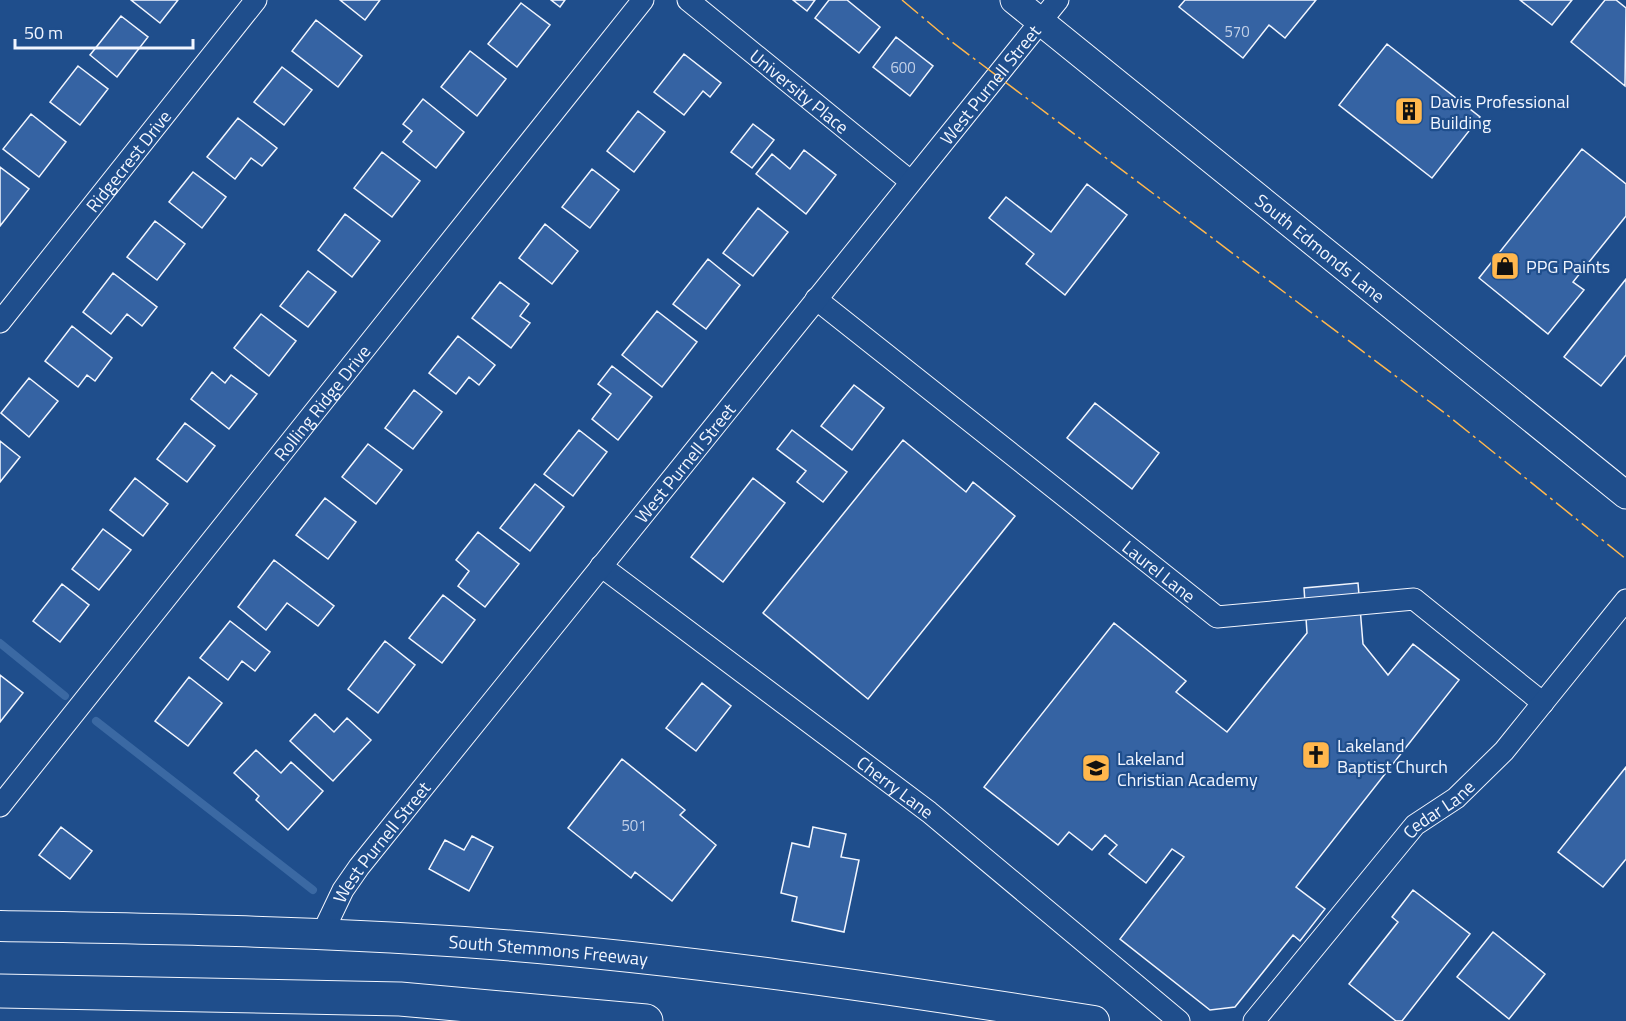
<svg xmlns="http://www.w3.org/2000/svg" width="1626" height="1021" font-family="'Titillium Web',sans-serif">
<rect width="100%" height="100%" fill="#1f4e8c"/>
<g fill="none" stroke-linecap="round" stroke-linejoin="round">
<!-- stream -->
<path stroke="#3b69a3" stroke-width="8" d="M 0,643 L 65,696
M 96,721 L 313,890"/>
</g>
<!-- building -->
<path fill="#3563a3" stroke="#f2f6ff" stroke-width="1.5" d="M 131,0 L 178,0 L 160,23 Z
M 340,0 L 380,0 L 365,20 Z
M 551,0 L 565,0 L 560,7 Z
M 793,0 L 815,0 L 807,11 Z
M 829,0 L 847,0 L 880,27 L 859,53 L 815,18 Z
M 1185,0 L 1316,0 L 1285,38 L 1269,25 L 1243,58 L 1179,7 Z
M 1520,0 L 1572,0 L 1552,25 Z
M 1605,0 L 1616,0 L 1626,8 L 1625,86 L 1571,42 Z
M 521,3 L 550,25 L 517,67 L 488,44 Z
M 121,16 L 148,37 L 117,77 L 90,55 Z
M 316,20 L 362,56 L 338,87 L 292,51 Z
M 896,37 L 933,66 L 910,96 L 873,67 Z
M 1387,44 L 1480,117 L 1432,178 L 1339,105 Z
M 470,51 L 506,79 L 477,116 L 441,87 Z
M 684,54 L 721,83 L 710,97 L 703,91 L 684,115 L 654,92 Z
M 78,66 L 108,89 L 80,125 L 50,102 Z
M 282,67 L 312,90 L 284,125 L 254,102 Z
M 423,99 L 464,132 L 436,168 L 403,142 L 412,131 L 403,124 Z
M 638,111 L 665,132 L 634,172 L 607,151 Z
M 31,114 L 66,142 L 39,177 L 3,149 Z
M 238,118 L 277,148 L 262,166 L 251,158 L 235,179 L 207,157 Z
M 753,124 L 774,140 L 752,168 L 731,152 Z
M 1582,149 L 1626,184 L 1626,216 L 1573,282 L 1584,290 L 1548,334 L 1479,278 Z
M 804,150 L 836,175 L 806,214 L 756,174 L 772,154 L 790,169 Z
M 382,152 L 420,181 L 392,217 L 354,188 Z
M 0,167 L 29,189 L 0,226 Z
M 592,169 L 619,190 L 590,228 L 562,207 Z
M 193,172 L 226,197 L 202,228 L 169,202 Z
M 1087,184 L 1127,215 L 1065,295 L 1026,264 L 1034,254 L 989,218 L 1006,197 L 1051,232 Z
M 758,208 L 788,232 L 753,276 L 723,253 Z
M 345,214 L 380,241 L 352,277 L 318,250 Z
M 155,221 L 185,244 L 157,280 L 127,257 Z
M 545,224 L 578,251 L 552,284 L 519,258 Z
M 708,259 L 740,285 L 706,329 L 673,304 Z
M 308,271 L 336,292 L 308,327 L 280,306 Z
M 113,273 L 157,307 L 142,326 L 127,314 L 111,334 L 83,312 Z
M 1626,279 L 1626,355 L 1601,386 L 1564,357 Z
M 500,282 L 529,304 L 520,316 L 530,323 L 511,348 L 472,318 Z
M 657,311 L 697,342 L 662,387 L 622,355 Z
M 261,314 L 296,341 L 269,376 L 234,348 Z
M 72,326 L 112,358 L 95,381 L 87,375 L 78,387 L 45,361 Z
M 458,336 L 495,365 L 479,385 L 469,377 L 456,394 L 429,373 Z
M 612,366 L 652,397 L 618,440 L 592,419 L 611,394 L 598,384 Z
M 212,372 L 225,383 L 231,375 L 257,394 L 229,429 L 191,399 Z
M 29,378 L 58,401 L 29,437 L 1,413 Z
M 854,385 L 884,408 L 852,450 L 821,426 Z
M 414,390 L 442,412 L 413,449 L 385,428 Z
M 1095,403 L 1159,453 L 1132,489 L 1067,438 Z
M 185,423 L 215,446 L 187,482 L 157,459 Z
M 579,430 L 607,452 L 573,496 L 544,474 Z
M 792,430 L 847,472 L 823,502 L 797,482 L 806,471 L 777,449 Z
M 903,440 L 966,492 L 973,482 L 1015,516 L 868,699 L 763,613 Z
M 0,441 L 20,457 L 0,482 Z
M 368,444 L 402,470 L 376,504 L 342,477 Z
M 135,478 L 168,504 L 143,536 L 110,510 Z
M 753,478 L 785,503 L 723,582 L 691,557 Z
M 535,484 L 564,507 L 530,551 L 500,528 Z
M 325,498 L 356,522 L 328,559 L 296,535 Z
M 103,529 L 131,550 L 99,590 L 72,569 Z
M 478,532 L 519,564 L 485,607 L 458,586 L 469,571 L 456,560 Z
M 274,560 L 334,606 L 318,626 L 287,603 L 266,630 L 238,607 Z
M 1358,583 L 1363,644 L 1388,675 L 1413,644 L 1459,680 L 1296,887 L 1325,909 L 1300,941 L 1293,935 L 1235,1007 L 1210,1010 L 1120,939 L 1184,857 L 1172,849 L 1146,883 L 1109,854 L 1117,845 L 1105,835 L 1092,850 L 1069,832 L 1058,845 L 984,787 L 1114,623 L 1186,681 L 1176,692 L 1227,732 L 1307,633 L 1304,588 Z
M 62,584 L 89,605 L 60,642 L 33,621 Z
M 443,595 L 475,620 L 442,663 L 409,638 Z
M 230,621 L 270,652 L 255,671 L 242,661 L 228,680 L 200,658 Z
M 385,641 L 415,665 L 378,713 L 348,689 Z
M 0,675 L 23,693 L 0,722 Z
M 189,677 L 222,703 L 188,746 L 155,721 Z
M 702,683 L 731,706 L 696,751 L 666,728 Z
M 315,714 L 334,732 L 347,718 L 371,740 L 333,781 L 290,741 Z
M 256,750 L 281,773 L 291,762 L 323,791 L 288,830 L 256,800 L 259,796 L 234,773 Z
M 622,759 L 685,810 L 680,815 L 716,845 L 672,901 L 635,872 L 631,878 L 568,828 Z
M 1626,767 L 1626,859 L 1603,887 L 1558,852 Z
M 61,827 L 92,851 L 70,879 L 39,855 Z
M 813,827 L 846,834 L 841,857 L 859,860 L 844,932 L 792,921 L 797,897 L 781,893 L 792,843 L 809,847 Z
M 472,836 L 493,847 L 469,891 L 429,869 L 445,840 L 464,850 Z
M 1413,890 L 1470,934 L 1402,1021 L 1396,1021 L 1349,984 L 1398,922 L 1392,917 Z
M 1493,932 L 1545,974 L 1509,1019 L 1457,977 Z"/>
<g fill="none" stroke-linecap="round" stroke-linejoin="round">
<!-- minor casing -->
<g stroke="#f2f6ff" stroke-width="23">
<g id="minor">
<path id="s1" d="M 688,0 L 910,181"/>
<path id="s2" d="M 816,299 L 1217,617 L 1414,599 L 1543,703"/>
<path id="s3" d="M 0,322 L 256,0"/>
<path id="s4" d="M 601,566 L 929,812 L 1179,1021"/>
<path id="s5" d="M 0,806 L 643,0"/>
<path id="s6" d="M 322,934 L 343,890 L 359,867 L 1058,0"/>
<path id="s7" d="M 1254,1021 L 1415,825 L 1456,798 L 1504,751 L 1626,600"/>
</g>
</g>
<!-- tertiary casing -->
<g stroke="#f2f6ff" stroke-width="29">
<g id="tertiary">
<path id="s8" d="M 1014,0 L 1626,495"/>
</g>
</g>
<!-- secondary casing -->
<g stroke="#f2f6ff" stroke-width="32">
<g id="secondary">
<path id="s9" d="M 0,926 C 155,929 309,931 464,942 C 675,957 885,988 1094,1021"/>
</g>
</g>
<!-- motorway casing -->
<g stroke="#f2f6ff" stroke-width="35">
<path id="motorway" d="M 0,991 L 400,999 L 646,1021"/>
</g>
<!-- minor -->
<use href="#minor" stroke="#1f4e8c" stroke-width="21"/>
<!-- tertiary -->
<use href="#tertiary" stroke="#1f4e8c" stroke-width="27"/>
<!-- secondary -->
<use href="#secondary" stroke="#1f4e8c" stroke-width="30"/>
<!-- motorway -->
<use href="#motorway" stroke="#1f4e8c" stroke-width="33"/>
<!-- power -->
<path stroke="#ffb74d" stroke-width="1.5" stroke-dasharray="21 4.5 3 4.5" stroke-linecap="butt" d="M 902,0 L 952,42 L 1446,414 L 1626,559"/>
</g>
<!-- icons -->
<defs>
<g id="building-square" transform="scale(1.5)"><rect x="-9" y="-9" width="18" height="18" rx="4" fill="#ffb74d" stroke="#1f4e8c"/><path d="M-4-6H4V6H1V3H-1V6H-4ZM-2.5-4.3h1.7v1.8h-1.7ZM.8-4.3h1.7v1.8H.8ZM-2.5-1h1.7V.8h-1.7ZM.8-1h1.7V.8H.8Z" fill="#111"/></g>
<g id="shop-square" transform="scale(1.5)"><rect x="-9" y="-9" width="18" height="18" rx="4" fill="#ffb74d" stroke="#1f4e8c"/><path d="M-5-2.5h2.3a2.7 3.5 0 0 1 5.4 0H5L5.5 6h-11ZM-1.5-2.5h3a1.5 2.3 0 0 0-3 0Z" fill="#111"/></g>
<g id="church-square" transform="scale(1.5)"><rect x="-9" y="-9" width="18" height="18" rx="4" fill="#ffb74d" stroke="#1f4e8c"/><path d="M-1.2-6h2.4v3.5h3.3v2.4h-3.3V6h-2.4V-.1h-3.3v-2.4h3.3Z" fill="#111"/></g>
<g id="school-square" transform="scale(1.5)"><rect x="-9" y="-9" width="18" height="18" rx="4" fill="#ffb74d" stroke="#1f4e8c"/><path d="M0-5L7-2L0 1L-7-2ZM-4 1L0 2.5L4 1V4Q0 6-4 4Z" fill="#111"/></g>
</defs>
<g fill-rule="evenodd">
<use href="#building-square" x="1409" y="111"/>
<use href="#shop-square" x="1505" y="266"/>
<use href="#church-square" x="1316" y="755"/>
<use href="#school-square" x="1096" y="768"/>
</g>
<g text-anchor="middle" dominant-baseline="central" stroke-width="4.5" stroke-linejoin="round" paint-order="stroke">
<!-- number labels -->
<g font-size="15" fill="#c3d1e8">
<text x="1237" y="31">570</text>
<text x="903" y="67">600</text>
<text x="634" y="825">501</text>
</g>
<!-- street labels -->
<g font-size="18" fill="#f2f6ff" stroke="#1f4e8c">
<text stroke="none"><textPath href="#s6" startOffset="1082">West Purnell Street</textPath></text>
<text stroke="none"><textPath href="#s1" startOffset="144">University Place</textPath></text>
<text stroke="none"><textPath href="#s3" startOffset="206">Ridgecrest Drive</textPath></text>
<text stroke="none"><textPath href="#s8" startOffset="394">South Edmonds Lane</textPath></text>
<text stroke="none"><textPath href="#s5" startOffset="516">Rolling Ridge Drive</textPath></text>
<text stroke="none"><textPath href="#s6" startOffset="596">West Purnell Street</textPath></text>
<text stroke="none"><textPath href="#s2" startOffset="438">Laurel Lane</textPath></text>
<text stroke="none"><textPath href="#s4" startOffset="368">Cherry Lane</textPath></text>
<text stroke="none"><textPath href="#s7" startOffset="282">Cedar Lane</textPath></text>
<text stroke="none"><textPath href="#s6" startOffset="110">West Purnell Street</textPath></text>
<text stroke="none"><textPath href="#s9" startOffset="549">South Stemmons Freeway</textPath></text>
</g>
<!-- poi labels -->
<g font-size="18" fill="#f2f6ff" stroke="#1f4e8c" text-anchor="start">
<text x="1430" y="101">Davis Professional<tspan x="1430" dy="21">Building</tspan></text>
<text x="1526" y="266">PPG Paints</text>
<text x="1337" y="745">Lakeland<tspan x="1337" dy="21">Baptist Church</tspan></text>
<text x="1117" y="758">Lakeland<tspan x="1117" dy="21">Christian Academy</tspan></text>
</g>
</g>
<!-- scale -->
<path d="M15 39v9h178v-9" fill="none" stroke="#f2f6ff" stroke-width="3"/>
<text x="24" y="39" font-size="18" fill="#f2f6ff" stroke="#1f4e8c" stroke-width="4.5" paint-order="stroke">50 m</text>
</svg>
